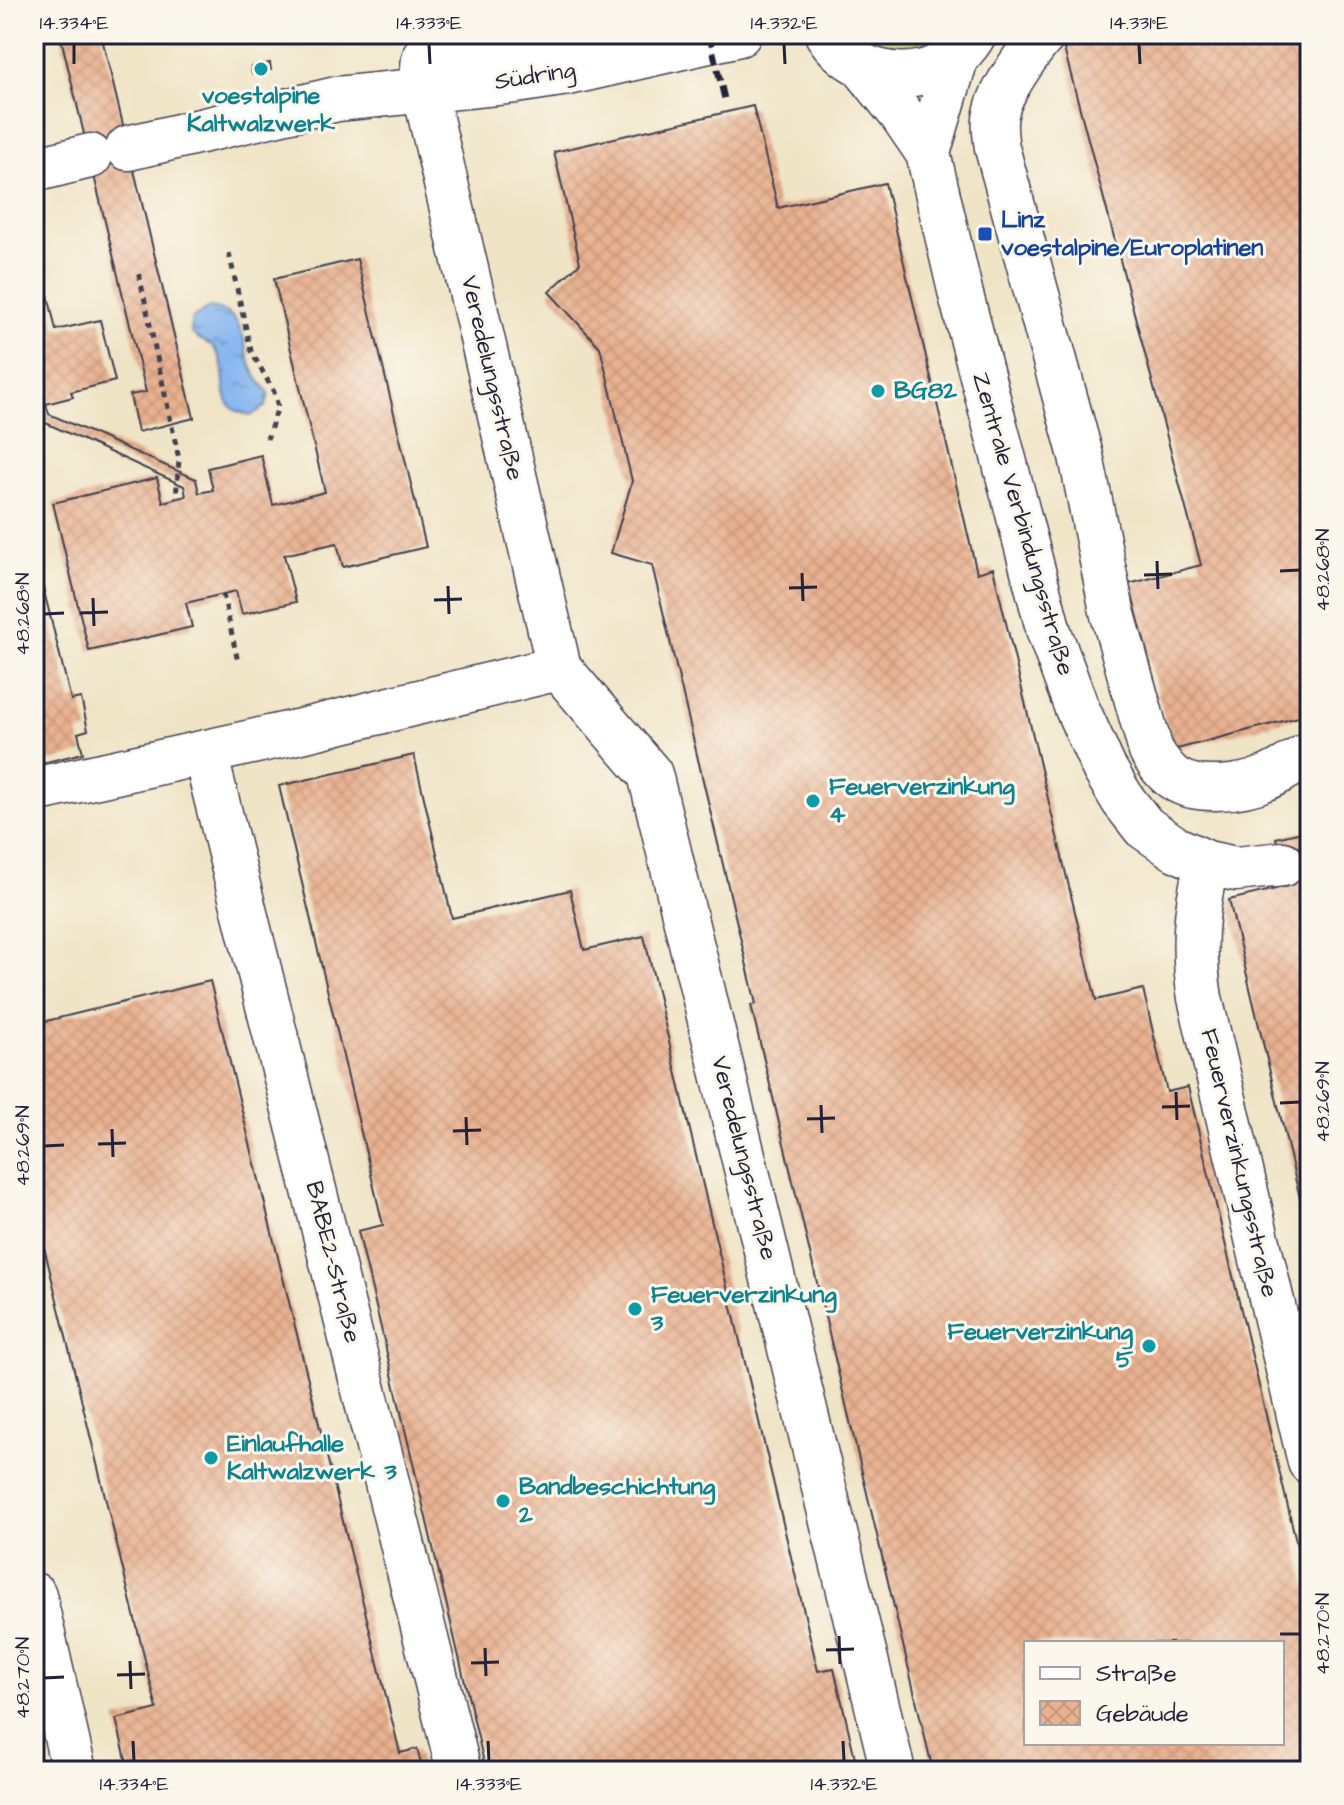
<svg xmlns="http://www.w3.org/2000/svg" width="1344" height="1805" font-family="'Architects Daughter',sans-serif">
<defs>
<pattern id="water-ripples" width="26" height="14" patternUnits="userSpaceOnUse" patternTransform="scale(2)"><rect width="26" height="14" fill="#84b5f0"/><path d="M2 4q2-2 4 0t4 0M15 11q2-2 4 0t4 0" fill="none" stroke="#6c93c4"/></pattern>
<pattern id="building-cross-hatch" width="8" height="8" patternUnits="userSpaceOnUse" patternTransform="scale(2)"><rect width="8" height="8" fill="#e9b190"/><path d="M0 0l8 8M0 8l8-8" fill="none" stroke="#c8987d"/></pattern>
</defs>
<rect width="100%" height="100%" fill="#fbf7ec"/>
<filter id="ink" filterUnits="userSpaceOnUse"><feTurbulence type="fractalNoise" baseFrequency=".0125" numOctaves="2"/><feDisplacementMap in="SourceGraphic" scale="16" xChannelSelector="R" yChannelSelector="G"/><feConvolveMatrix kernelMatrix="1 2 1 2 8 2 1 2 1" color-interpolation-filters="sRGB"/></filter>
<filter id="wash" filterUnits="userSpaceOnUse"><feTurbulence type="fractalNoise" baseFrequency=".006" numOctaves="4" result="noise"/><feDisplacementMap in="SourceGraphic" scale="32" xChannelSelector="R" yChannelSelector="G"/><feGaussianBlur stdDeviation="1.8" result="paint"/><feColorMatrix in="noise" values="0 0 0 0 0 0 0 0 0 0 0 0 0 0 0 0 0 1.4 0 .05"/><feComposite in="paint" operator="in"/></filter>
<g filter="url(#wash)">
<rect width="100%" height="100%" fill="#f0e4c6"/>
<!-- grass -->
<path fill="#bed478" stroke="#707b5a" stroke-width="2" d="M 852,34 L 953,34 C 935,53 898,63 873,50 C 866,46 858,39 852,34 Z"/>
<!-- water -->
<path fill="url(#water-ripples)" stroke="#536c96" stroke-width="2" d="M 209,308 C 246,312 242,340 251,366 C 255,377 262,384 269,393 L 266,406 L 252,415 C 210,411 233,375 216,351 C 211,342 199,341 191,333 L 192,319 Z"/>
<g id="blocks">
<!-- building -->
<path fill="url(#building-cross-hatch)" fill-rule="evenodd" d="M 60,34 L 101,34 L 194,418 L 138,432 L 130,395 L 146,392 Z
M 1106,34 L 1310,34 L 1310,714 L 1173,750 L 1129,584 L 1201,565 L 1063,45 Z
M 270,63 L 271,70 L 252,74 L 251,67 Z
M 753,106 L 778,208 L 885,183 L 977,573 L 993,568 L 1096,1000 L 1143,989 L 1167,1092 L 1188,1087 L 1310,1600 L 1310,1771 L 933,1771 L 751,1005 L 756,1004 L 652,565 L 611,553 L 632,481 L 600,347 L 549,292 L 580,263 L 554,152 ZM 1026,1643 L 1282,1643 L 1282,1743 L 1026,1743 Z
M 357,259 L 426,547 L 343,567 L 337,543 L 284,555 L 296,602 L 242,614 L 236,591 L 186,603 L 192,627 L 89,651 L 53,503 L 157,478 L 163,502 L 186,496 L 184,486 L 37,419 L 34,409 L 34,298 L 48,295 L 56,330 L 100,320 L 115,381 L 71,392 L 73,397 L 46,404 L 49,414 L 196,479 L 199,493 L 213,490 L 208,468 L 261,455 L 273,505 L 325,492 L 274,279 Z
M 34,551 L 71,700 L 81,698 L 88,730 L 78,733 L 83,753 L 34,765 Z
M 414,755 L 452,918 L 570,890 L 584,950 L 644,936 L 818,1671 L 834,1668 L 858,1771 L 486,1771 L 358,1231 L 383,1225 L 279,786 Z
M 1310,830 L 1310,1235 L 1309,1236 L 1229,900 L 1288,886 L 1276,838 Z
M 210,981 L 400,1753 L 417,1749 L 423,1771 L 129,1771 L 116,1719 L 157,1709 L 34,1206 L 34,1024 Z"/>
</g>
</g>
<g filter="url(#ink)">
<use href="#blocks" fill-opacity="0" stroke="#413f50" stroke-width="2"/>
<g fill="none" stroke-linecap="round" stroke-linejoin="round">
<!-- minor casing -->
<g stroke="#413f50" stroke-width="47">
<path id="minor" d="M 442,34 C 422,49 421,65 424,89 L 559,668 L 650,774 L 893,1771
M 827,34 C 860,86 942,90 974,34
M 1044,34 C 1030,49 1001,91 997,110 C 993,122 995,135 997,148 L 1081,456 L 1112,611 L 1151,751 C 1158,762 1164,772 1175,779 C 1198,794 1243,788 1266,778 C 1281,772 1296,761 1310,754
M 864,68 L 902,115 L 928,153 L 961,295 L 1049,632 L 1076,706 L 1104,768 L 1123,800 L 1144,827 L 1176,849 L 1207,863 L 1236,869 L 1283,864
M 450,73 L 467,62 L 575,34
M 128,148 L 337,99 L 516,81 L 568,73 L 739,34
M 928,153 L 957,55
M 34,170 L 90,156
M 205,753 L 459,1771
M 34,790 L 301,731 L 559,668
M 1207,863 C 1195,911 1192,949 1200,998 L 1310,1462
M 34,1595 L 74,1771"/>
</g>
<!-- path -->
<path stroke="#413f50" stroke-width="5" stroke-dasharray="6 6" stroke-linecap="butt" d="M 229,253 L 251,351 L 274,392 L 278,407 L 267,439
M 139,274 L 179,459 L 176,499
M 223,594 L 238,662"/>
<!-- minor -->
<use href="#minor" stroke="#fff" stroke-width="44"/>
<!-- rail -->
<path stroke="#22223b" stroke-width="6" stroke-dasharray="12 6" stroke-linecap="butt" d="M 709,34 L 725,101"/>
</g>
</g>
<!-- ticks -->
<path fill="none" stroke="#22223b" stroke-width="3" d="M 74,44 L 74,64M 429,44 L 430,64M 784,44 L 785,64M 1139,44 L 1140,64M 1157,561 L 1158,589M 1280,571 L 1300,570M 802,573 L 803,601M 1144,575 L 1172,574M 448,586 L 449,614M 789,588 L 817,587M 93,598 L 94,626M 434,600 L 462,599M 80,613 L 108,612M 44,614 L 64,613M 1176,1092 L 1177,1120M 1280,1103 L 1300,1102M 821,1105 L 822,1133M 1162,1107 L 1190,1106M 466,1117 L 467,1145M 807,1119 L 835,1118M 112,1129 L 113,1157M 453,1131 L 481,1130M 98,1144 L 126,1143M 44,1146 L 64,1145M 1280,1634 L 1300,1634M 839,1636 L 840,1664M 485,1648 L 486,1676M 826,1650 L 854,1649M 130,1661 L 131,1689M 471,1663 L 499,1662M 117,1675 L 145,1674M 44,1678 L 64,1677M 133,1741 L 134,1761M 488,1741 L 489,1761M 843,1741 L 844,1761"/>
<!-- markers -->
<g fill="#0f9aa8" stroke="#fbf7ec" stroke-width="3">
<circle cx="261" cy="69" r="8"/>
<circle cx="878" cy="391" r="8"/>
<circle cx="813" cy="801" r="8"/>
<circle cx="635" cy="1309" r="8"/>
<circle cx="1149" cy="1346" r="8"/>
<circle cx="211" cy="1458" r="8"/>
<circle cx="503" cy="1501" r="8"/>
</g>
<rect fill="#1a4fb4" stroke="#fbf7ec" stroke-width="3" x="977" y="226" width="16" height="16" rx="4"/>
<g text-anchor="middle" dominant-baseline="central" stroke-width="6" stroke-linejoin="round" paint-order="stroke">
<!-- street labels -->
<g font-size="24" fill="#22223b" stroke="#fbf7ec">
<text transform="translate(535 76) rotate(-9)">Südring</text>
<text transform="translate(492 378) rotate(77)">Veredelungsstraße</text>
<text transform="translate(1023 524) rotate(74)">Zentrale Verbindungsstraße</text>
<text transform="translate(744 1158) rotate(76)">Veredelungsstraße</text>
<text transform="translate(1239 1163) rotate(77)">Feuerverzinkungsstraße</text>
<text transform="translate(333 1262) rotate(76)">BABE2-Straße</text>
</g>
<!-- culture labels -->
<g font-size="24" font-weight="bold" fill="#0d838f" stroke="#fbf7ec" text-anchor="start">
<text x="261" y="96" text-anchor="middle">voestalpine<tspan x="261" dy="28">Kaltwalzwerk</tspan></text>
<text x="894" y="391">BG82</text>
<text x="829" y="787">Feuerverzinkung<tspan x="829" dy="28">4</tspan></text>
<text x="651" y="1295">Feuerverzinkung<tspan x="651" dy="28">3</tspan></text>
<text x="1133" y="1332" text-anchor="end">Feuerverzinkung<tspan x="1133" dy="28">5</tspan></text>
<text x="227" y="1444">Einlaufhalle<tspan x="227" dy="28">Kaltwalzwerk 3</tspan></text>
<text x="519" y="1487">Bandbeschichtung<tspan x="519" dy="28">2</tspan></text>
</g>
<!-- transit labels -->
<g font-size="24" font-weight="bold" fill="#164399" stroke="#fbf7ec" text-anchor="start">
<text x="1001" y="220">Linz<tspan x="1001" dy="28">voestalpine/Europlatinen</tspan></text>
</g>
</g>
<!-- margin -->
<rect width="1344" height="1805" fill="none" stroke="#fbf7ec" stroke-width="88"/>
<!-- legend -->
<rect x="1024" y="1641" width="260" height="104" fill="#fbf7ec" stroke="#a4a2a5" stroke-width="2"/>
<rect x="1040" y="1667" width="40" height="12" fill="#ffffff" stroke="#a4a2a5" stroke-width="2"/>
<text x="1096" y="1681" font-size="24" fill="#22223b">Straße</text>
<rect x="1040" y="1701" width="40" height="24" fill="url(#building-cross-hatch)" stroke="#a4a2a5" stroke-width="2"/>
<text x="1096" y="1721" font-size="24" fill="#22223b">Gebäude</text>
<rect x="44" y="44" width="1256" height="1717" fill="none" stroke="#22223b" stroke-width="3"/>
<g font-size="20" text-anchor="middle" fill="#22223b">
<text x="74" y="29">14.334°E</text>
<text x="429" y="29">14.333°E</text>
<text x="784" y="29">14.332°E</text>
<text x="1139" y="29">14.331°E</text>
<text transform="translate(1322 570) rotate(-90)" y="7">48.268°N</text>
<text transform="translate(22 614) rotate(-90)" y="7">48.268°N</text>
<text transform="translate(1322 1102) rotate(-90)" y="7">48.269°N</text>
<text transform="translate(22 1146) rotate(-90)" y="7">48.269°N</text>
<text transform="translate(1322 1634) rotate(-90)" y="7">48.270°N</text>
<text transform="translate(22 1678) rotate(-90)" y="7">48.270°N</text>
<text x="134" y="1790">14.334°E</text>
<text x="489" y="1790">14.333°E</text>
<text x="844" y="1790">14.332°E</text>
</g>
</svg>
